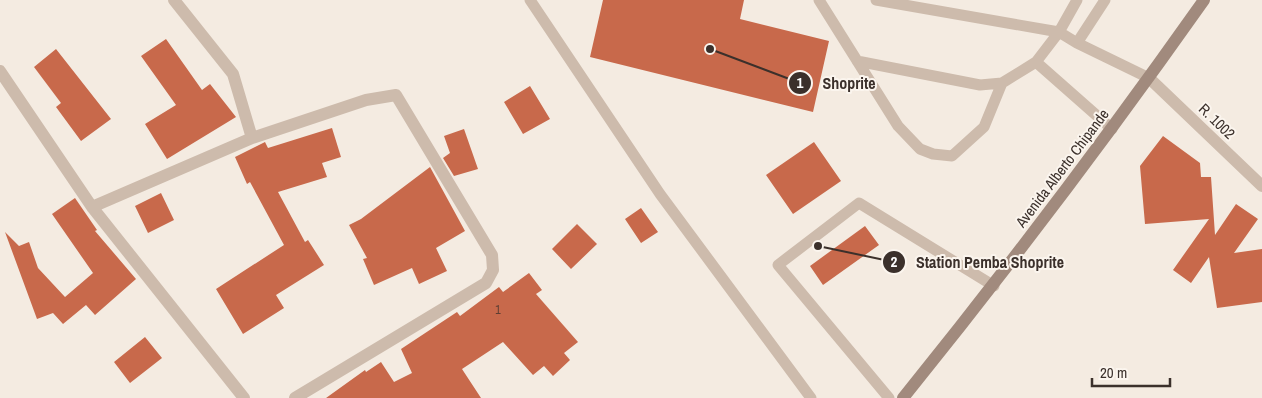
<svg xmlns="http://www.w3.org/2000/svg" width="1262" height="398" font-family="'Archivo Narrow',sans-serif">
<rect width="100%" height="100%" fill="#f4ebe1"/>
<!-- building -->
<path fill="#c8694b" d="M 603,0 L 744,0 L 740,19 L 829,41 L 813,112 L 590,57 Z
M 166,39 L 202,90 L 210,84 L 236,117 L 167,159 L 145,124 L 176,105 L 141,56 Z
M 56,49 L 111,119 L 81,141 L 56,107 L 61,103 L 34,67 Z
M 530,86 L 550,119 L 523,134 L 504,102 Z
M 332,128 L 341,157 L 322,163 L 327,177 L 278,192 L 305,242 L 308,240 L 324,265 L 276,295 L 284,308 L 243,334 L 216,289 L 284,245 L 250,182 L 247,184 L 235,157 L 265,142 L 268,148 Z
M 464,129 L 478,169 L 454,176 L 443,158 L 450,153 L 444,136 Z
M 1163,136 L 1200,163 L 1201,177 L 1211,177 L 1215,235 L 1236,204 L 1258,219 L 1234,253 L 1262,249 L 1262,302 L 1217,308 L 1209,257 L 1191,283 L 1173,270 L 1209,219 L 1145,224 L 1140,166 Z
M 814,142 L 841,181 L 793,214 L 766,175 Z
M 430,167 L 465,231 L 436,248 L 447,271 L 419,284 L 412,268 L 374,285 L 363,259 L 367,258 L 349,225 L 361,219 Z
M 161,193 L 174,220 L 148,233 L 135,206 Z
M 75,198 L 97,230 L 95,231 L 136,279 L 95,315 L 86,305 L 63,324 L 53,313 L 37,319 L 5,232 L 19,246 L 29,242 L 38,268 L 65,297 L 93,273 L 52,214 Z
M 641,208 L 658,232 L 641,243 L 625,219 Z
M 577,224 L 597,244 L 571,269 L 552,249 Z
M 865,226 L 879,245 L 823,285 L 810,266 Z
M 529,273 L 542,290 L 536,294 L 578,342 L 564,353 L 570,360 L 553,376 L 544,366 L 533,375 L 503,342 L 462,369 L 481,398 L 326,398 L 365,370 L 366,372 L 381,362 L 394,382 L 412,373 L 401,349 L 457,312 L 460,316 L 499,287 L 503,292 Z
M 145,337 L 162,358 L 130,383 L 114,362 Z"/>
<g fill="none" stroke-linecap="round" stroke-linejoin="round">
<!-- lane -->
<path stroke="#cdbbac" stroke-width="11" d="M 530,0 L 660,194 L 811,398
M 819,0 L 898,126 L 920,149 L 933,154 L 952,156 L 984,127 L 1002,83
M 876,0 L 1059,32 L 1077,43 L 1149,78
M 1077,43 L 1105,0
M 857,61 L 980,85 L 1002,83 L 1036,62 L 1059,32 L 1077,0
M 1036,62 L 1112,129
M 889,398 L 778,265 L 859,203 L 994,286"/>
<!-- street -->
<path stroke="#cdbbac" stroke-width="12" d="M 174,0 L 233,74 L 252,138
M 0,71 L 92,207 L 244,398
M 1149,78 L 1262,186
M 92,207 L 252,138 L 366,100 L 396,95 L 492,255 L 493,270 L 486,283 L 295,398"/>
<!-- secondary -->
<path stroke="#a18a7d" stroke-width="12" d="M 903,398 C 1008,268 1108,136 1204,0"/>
</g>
<g text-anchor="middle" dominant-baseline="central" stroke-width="4" stroke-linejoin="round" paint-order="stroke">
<!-- number labels -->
<g font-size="12" fill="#5e3e33">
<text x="498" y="310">1</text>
</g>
<!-- street labels -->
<g font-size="15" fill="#3b302b" stroke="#fbf5ee">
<text transform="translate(1217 121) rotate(44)">R. 1002</text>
<text transform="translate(1062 168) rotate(-53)">Avenida Alberto Chipande</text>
</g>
</g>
<!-- callouts -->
<path fill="none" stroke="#3b302b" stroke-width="2" d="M710 49L800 83M818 246L894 262"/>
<g fill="#3b302b" stroke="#fbf5ee" stroke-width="2">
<circle cx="710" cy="49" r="5"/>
<circle cx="818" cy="246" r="5"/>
<circle cx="800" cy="83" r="12"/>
<circle cx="894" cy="262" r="12"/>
</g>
<g font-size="15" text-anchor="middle" font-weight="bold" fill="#fff">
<text x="800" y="88">1</text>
<text x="894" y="267">2</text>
</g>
<g font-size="16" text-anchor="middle" font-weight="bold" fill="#3b302b" stroke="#fbf5ee" stroke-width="4" stroke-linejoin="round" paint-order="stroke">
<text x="849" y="89">Shoprite</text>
<text x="990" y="268">Station Pemba Shoprite</text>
</g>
<!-- scale -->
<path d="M1092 378v8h78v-8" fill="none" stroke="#3b302b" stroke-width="2.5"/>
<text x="1100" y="378" font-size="15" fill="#3b302b" stroke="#fbf5ee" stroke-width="4" paint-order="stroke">20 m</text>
</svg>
